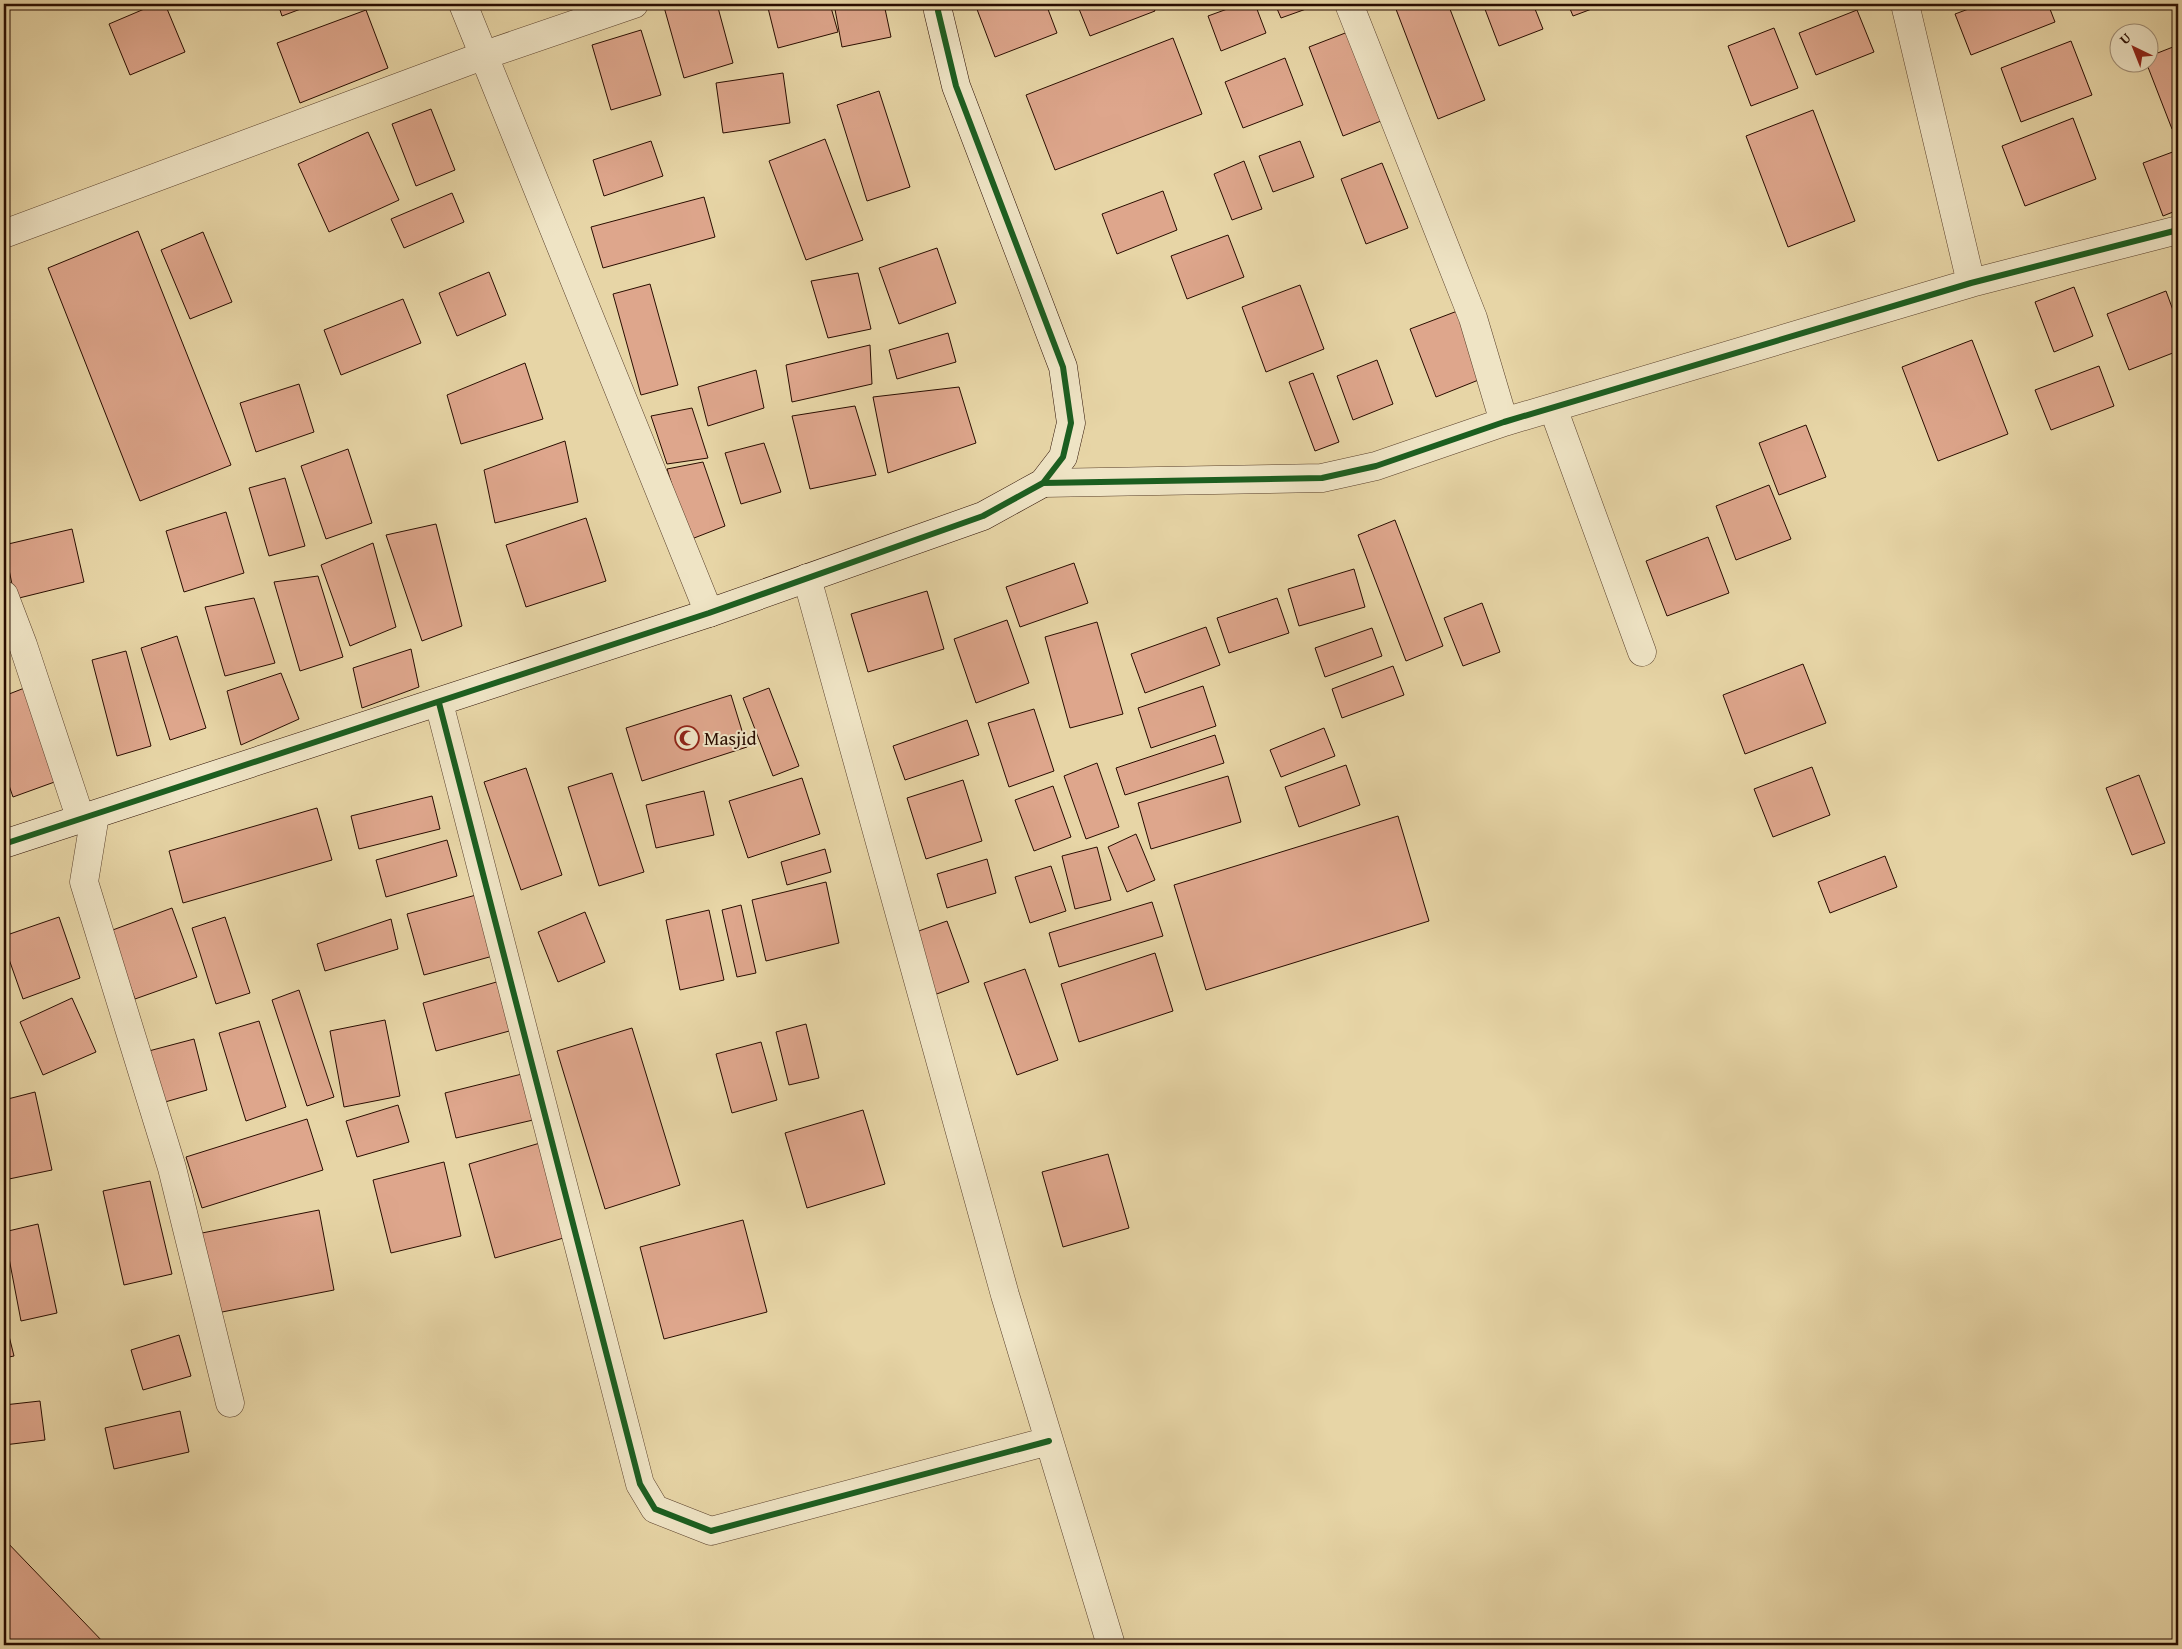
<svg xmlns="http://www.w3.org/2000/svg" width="2182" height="1649" font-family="'Gentium Book Plus',serif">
<rect width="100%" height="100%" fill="#e7d5a6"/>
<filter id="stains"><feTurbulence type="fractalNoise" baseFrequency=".004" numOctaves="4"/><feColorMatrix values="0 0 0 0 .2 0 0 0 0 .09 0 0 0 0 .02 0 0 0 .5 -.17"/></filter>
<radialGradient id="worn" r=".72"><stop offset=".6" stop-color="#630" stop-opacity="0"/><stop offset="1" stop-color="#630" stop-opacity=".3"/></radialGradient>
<!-- building -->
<path fill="#dea68c" stroke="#290d00" d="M 156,4 L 165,4 L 185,52 L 130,75 L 109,24 Z
M 278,4 L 314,4 L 282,16 Z
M 676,4 L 717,4 L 733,63 L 684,78 L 664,7 Z
M 767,4 L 830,4 L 838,32 L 778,48 Z
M 834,4 L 884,4 L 891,37 L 842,47 Z
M 975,4 L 1046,4 L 1057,33 L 995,57 Z
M 1077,4 L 1152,4 L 1155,11 L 1090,36 Z
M 1241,4 L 1255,4 L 1266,33 L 1221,51 L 1208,16 Z
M 1275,4 L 1320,4 L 1281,18 Z
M 1394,4 L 1448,4 L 1485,100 L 1438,119 Z
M 1483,4 L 1533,4 L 1543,29 L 1499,46 Z
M 1568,4 L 1605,4 L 1573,16 Z
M 1982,4 L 2048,4 L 2055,22 L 1971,55 L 1955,14 Z
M 366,10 L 388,68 L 300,103 L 277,43 Z
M 1857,10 L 1874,52 L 1816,75 L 1799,33 Z
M 1774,28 L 1798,88 L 1751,106 L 1728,46 Z
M 641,30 L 661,95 L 611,110 L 592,45 Z
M 1353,30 L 1386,119 L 1343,136 L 1309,47 Z
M 1173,38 L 1202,114 L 1055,170 L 1026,95 Z
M 2071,41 L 2092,95 L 2021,122 L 2001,68 Z
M 2178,45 L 2178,127 L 2172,129 L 2146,62 L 2150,62 L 2150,56 Z
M 1285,58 L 1303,105 L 1243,128 L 1225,82 Z
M 783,73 L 790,123 L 723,133 L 716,83 Z
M 879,91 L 910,187 L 867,201 L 837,105 Z
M 431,109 L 455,170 L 416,186 L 392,124 Z
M 1813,110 L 1855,221 L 1788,247 L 1746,136 Z
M 2073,118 L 2096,179 L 2025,206 L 2002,146 Z
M 368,132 L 399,200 L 329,232 L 298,164 Z
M 825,139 L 863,240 L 806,260 L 769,161 Z
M 651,141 L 663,176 L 604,196 L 593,160 Z
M 1300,141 L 1314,177 L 1273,192 L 1259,156 Z
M 2178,150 L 2178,210 L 2163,216 L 2143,163 Z
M 1244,161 L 1262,209 L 1232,220 L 1214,174 Z
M 1382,163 L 1408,228 L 1366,244 L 1341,179 Z
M 1163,191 L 1177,230 L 1117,254 L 1102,214 Z
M 452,193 L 464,222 L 404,248 L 391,219 Z
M 704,197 L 715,237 L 603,268 L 591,227 Z
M 138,231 L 231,465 L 140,501 L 48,268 Z
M 203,232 L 232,302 L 190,319 L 161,250 Z
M 1228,235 L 1244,277 L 1187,299 L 1171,256 Z
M 937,248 L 956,303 L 899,324 L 879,268 Z
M 489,272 L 506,315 L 457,336 L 439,293 Z
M 858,273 L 871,329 L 828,338 L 811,281 Z
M 650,284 L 678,385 L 641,395 L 613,294 Z
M 1300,285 L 1324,349 L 1266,372 L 1242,307 Z
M 2074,287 L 2093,336 L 2054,352 L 2035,302 Z
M 2166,291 L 2178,324 L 2178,351 L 2129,370 L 2107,314 Z
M 403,299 L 421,343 L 341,375 L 324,330 Z
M 1460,310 L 1486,377 L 1436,397 L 1410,329 Z
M 948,333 L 956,362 L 897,379 L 889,350 Z
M 1972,340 L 2008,434 L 1938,461 L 1902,367 Z
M 870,345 L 872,384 L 792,402 L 786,365 Z
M 1377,360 L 1393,404 L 1353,420 L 1337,376 Z
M 525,363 L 543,419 L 461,444 L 447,395 Z
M 2099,366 L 2114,406 L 2051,430 L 2035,390 Z
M 756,370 L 764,408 L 708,426 L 698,387 Z
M 1313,373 L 1339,442 L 1315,451 L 1289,382 Z
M 299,384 L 314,432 L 256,452 L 240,403 Z
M 959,387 L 976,443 L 888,473 L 873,397 Z
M 855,406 L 876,475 L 810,489 L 792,416 Z
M 692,408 L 708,458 L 667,464 L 651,416 Z
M 1806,425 L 1826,477 L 1779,495 L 1759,443 Z
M 565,441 L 578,502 L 495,523 L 484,470 Z
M 764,443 L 781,492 L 741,504 L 725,453 Z
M 348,449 L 372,523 L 326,539 L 301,466 Z
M 703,462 L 725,526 L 689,540 L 667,469 Z
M 285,478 L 305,546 L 269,556 L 249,488 Z
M 1769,485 L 1791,539 L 1736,560 L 1716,506 Z
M 226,512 L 244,573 L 184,592 L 166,531 Z
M 586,518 L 606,581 L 526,607 L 506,545 Z
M 1395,520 L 1443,646 L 1406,661 L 1358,535 Z
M 436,524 L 462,626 L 422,641 L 386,535 Z
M 72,529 L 84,582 L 15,599 L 4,545 Z
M 1708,537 L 1729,593 L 1667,616 L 1646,561 Z
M 373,543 L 396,627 L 350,646 L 321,565 Z
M 1074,563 L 1088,603 L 1020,627 L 1006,587 Z
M 1354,569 L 1365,607 L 1299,626 L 1288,589 Z
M 318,576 L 343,657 L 300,671 L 274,582 Z
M 927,591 L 944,649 L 868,672 L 851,614 Z
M 254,598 L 275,663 L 225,676 L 205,607 Z
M 1277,598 L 1289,633 L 1229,653 L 1217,618 Z
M 1482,603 L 1500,652 L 1463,666 L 1444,618 Z
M 1007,620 L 1029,683 L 976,703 L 954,639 Z
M 1097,622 L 1123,714 L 1070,728 L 1045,637 Z
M 1206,627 L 1220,665 L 1145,693 L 1131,654 Z
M 1372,628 L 1382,656 L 1325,677 L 1315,648 Z
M 177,636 L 206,728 L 170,740 L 141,648 Z
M 411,649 L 419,687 L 362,708 L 353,668 Z
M 126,651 L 151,746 L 117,756 L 92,660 Z
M 1803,664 L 1826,723 L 1745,754 L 1723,695 Z
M 1393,666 L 1404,695 L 1342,718 L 1332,689 Z
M 281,673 L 299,719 L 241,745 L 227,691 Z
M 1203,686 L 1216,726 L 1151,748 L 1138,708 Z
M 27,687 L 60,780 L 13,797 L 4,771 L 4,696 Z
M 769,688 L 799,766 L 773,776 L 743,698 Z
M 731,695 L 747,747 L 642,781 L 626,728 Z
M 1034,709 L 1054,771 L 1009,787 L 988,723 Z
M 967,720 L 979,755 L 905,780 L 893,746 Z
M 1324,728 L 1335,756 L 1281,777 L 1270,750 Z
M 1215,735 L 1224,763 L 1125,795 L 1116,768 Z
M 1097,763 L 1119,827 L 1086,839 L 1064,776 Z
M 1346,765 L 1360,805 L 1299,827 L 1285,787 Z
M 1812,767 L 1830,815 L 1773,837 L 1754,789 Z
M 526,768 L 562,875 L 521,890 L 484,782 Z
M 612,773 L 644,872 L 599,886 L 568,787 Z
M 2139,775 L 2165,843 L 2132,855 L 2106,788 Z
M 1228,776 L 1241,822 L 1151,849 L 1138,803 Z
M 802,778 L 820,834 L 748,858 L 729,801 Z
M 963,780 L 982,841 L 926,859 L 907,798 Z
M 1053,786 L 1071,837 L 1034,851 L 1015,800 Z
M 704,791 L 714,835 L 656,848 L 646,805 Z
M 432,796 L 440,829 L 359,849 L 351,816 Z
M 317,808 L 332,860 L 183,903 L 169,851 Z
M 1398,816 L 1429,921 L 1206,990 L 1174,885 Z
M 1136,834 L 1155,880 L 1127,892 L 1108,847 Z
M 447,840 L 457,876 L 386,897 L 376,860 Z
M 1097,847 L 1111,900 L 1075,909 L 1062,856 Z
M 825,849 L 831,872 L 787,885 L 781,862 Z
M 1885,856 L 1897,887 L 1830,913 L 1818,882 Z
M 987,859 L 996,893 L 947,908 L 937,874 Z
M 1051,866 L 1066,911 L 1030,923 L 1015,877 Z
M 826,882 L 839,943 L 766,961 L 752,900 Z
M 476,895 L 493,956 L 424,975 L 407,914 Z
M 1152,902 L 1163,936 L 1059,967 L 1049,933 Z
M 741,905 L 756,973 L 737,977 L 722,910 Z
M 172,908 L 197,977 L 135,999 L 110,931 Z
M 709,910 L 724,980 L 680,990 L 666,920 Z
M 585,912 L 605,962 L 558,982 L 538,932 Z
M 59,917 L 80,978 L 23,999 L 4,945 L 4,936 Z
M 225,917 L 250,993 L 216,1004 L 192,928 Z
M 391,919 L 398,949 L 325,971 L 317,944 Z
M 947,921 L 969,982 L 934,995 L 913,933 Z
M 1155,953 L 1173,1011 L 1079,1042 L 1061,984 Z
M 1025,969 L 1058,1060 L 1017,1075 L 984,983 Z
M 500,981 L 513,1030 L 436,1051 L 423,1003 Z
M 299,990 L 334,1097 L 307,1106 L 272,1000 Z
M 72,998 L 96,1052 L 43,1075 L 20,1022 Z
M 385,1020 L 400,1096 L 344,1107 L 330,1031 Z
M 259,1021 L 286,1107 L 246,1121 L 219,1033 Z
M 806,1024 L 819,1078 L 789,1085 L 776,1032 Z
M 632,1028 L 680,1185 L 605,1209 L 557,1051 Z
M 194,1039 L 207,1090 L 158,1104 L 145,1052 Z
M 761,1042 L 777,1100 L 732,1113 L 716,1054 Z
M 522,1074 L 533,1120 L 456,1138 L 445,1093 Z
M 35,1092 L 52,1170 L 9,1179 L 4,1155 L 4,1100 Z
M 398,1105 L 409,1142 L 357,1157 L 346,1121 Z
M 863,1110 L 885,1184 L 807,1208 L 785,1133 Z
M 307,1119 L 323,1170 L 202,1208 L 186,1157 Z
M 540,1143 L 567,1237 L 495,1258 L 469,1164 Z
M 1108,1154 L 1129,1228 L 1063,1247 L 1042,1172 Z
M 444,1162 L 461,1236 L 391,1253 L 373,1180 Z
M 150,1181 L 172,1274 L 124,1285 L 103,1191 Z
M 319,1210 L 334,1290 L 217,1313 L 202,1233 Z
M 743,1220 L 767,1312 L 664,1339 L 640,1247 Z
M 38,1224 L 57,1313 L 21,1321 L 4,1232 Z
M 4,1316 L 14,1356 L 4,1358 Z
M 179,1335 L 191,1376 L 143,1390 L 131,1350 Z
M 40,1401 L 45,1440 L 4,1445 L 4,1405 Z
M 180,1411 L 189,1452 L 114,1469 L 105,1428 Z
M 4,1539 L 105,1644 L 104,1645 L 4,1645 Z"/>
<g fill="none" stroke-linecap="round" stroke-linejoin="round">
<!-- street casing -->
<g stroke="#583f2a" stroke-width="29">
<path id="street" d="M 463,4 L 709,613
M 1349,4 L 1473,318 L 1504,422
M 1905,4 L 1971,283
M 4,234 L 485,55 L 634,4
M 1553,408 L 1642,652
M 1043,483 L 1322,478 L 1376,466 L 1504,422 L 1971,283 L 2178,230
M 807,578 L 1005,1295 L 1111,1645
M 4,595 L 23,645 L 81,820
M 439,703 L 640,1484 L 655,1509 L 711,1531 L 1049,1441
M 95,815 L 84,882 L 172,1168 L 230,1403"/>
</g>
<!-- secondary casing -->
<g stroke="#290d00" stroke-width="29">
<path id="secondary" d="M 4,844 L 709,613 L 983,516 L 1043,483 L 1063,457 L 1071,423 L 1063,367 L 956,86 L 938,11 L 939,4"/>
</g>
<!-- street -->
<use href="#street" stroke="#efe4c5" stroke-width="28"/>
<!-- secondary -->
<use href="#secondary" stroke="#efe4c5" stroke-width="28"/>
<!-- cycleway casing -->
<g stroke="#efe4c5" stroke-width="9">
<path id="cycleway" d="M 1043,483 L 1322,478 L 1376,466 L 1504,422 L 1971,283 L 2178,230
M 439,703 L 640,1484 L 655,1509 L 711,1531 L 1049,1441
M 4,844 L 709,613 L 983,516 L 1043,483 L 1063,457 L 1071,423 L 1063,367 L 956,86 L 938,11 L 939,4"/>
</g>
<!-- cycleway -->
<use href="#cycleway" stroke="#1b5e20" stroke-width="6"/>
</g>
<!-- icons -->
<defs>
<g id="mosque-ring" transform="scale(1.25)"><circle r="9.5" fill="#efe4c5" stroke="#8f2418" stroke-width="1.5"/><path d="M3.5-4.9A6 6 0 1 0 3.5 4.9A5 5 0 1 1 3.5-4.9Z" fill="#8f2418"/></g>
</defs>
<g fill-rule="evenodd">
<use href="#mosque-ring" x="687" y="738"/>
</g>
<g text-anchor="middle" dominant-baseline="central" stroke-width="4" stroke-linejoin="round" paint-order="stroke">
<!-- poi labels -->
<g font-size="19" fill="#290d00" stroke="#efe4c5" text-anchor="start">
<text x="704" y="738">Masjid</text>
</g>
</g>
<!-- margin -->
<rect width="2182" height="1649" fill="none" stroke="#e7d5a6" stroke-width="20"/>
<rect x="5" y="5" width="2172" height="1639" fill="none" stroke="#290d00" stroke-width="2.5"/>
<rect x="10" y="10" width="2162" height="1629" fill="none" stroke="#290d00"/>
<!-- north arrow -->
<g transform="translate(2134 48) rotate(317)"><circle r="24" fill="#efe4c5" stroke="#a08e76"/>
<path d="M0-4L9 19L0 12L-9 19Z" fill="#8f2418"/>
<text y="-8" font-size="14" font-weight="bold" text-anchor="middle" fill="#290d00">U</text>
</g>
<rect width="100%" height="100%" filter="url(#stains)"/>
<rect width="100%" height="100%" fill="url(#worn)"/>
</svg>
